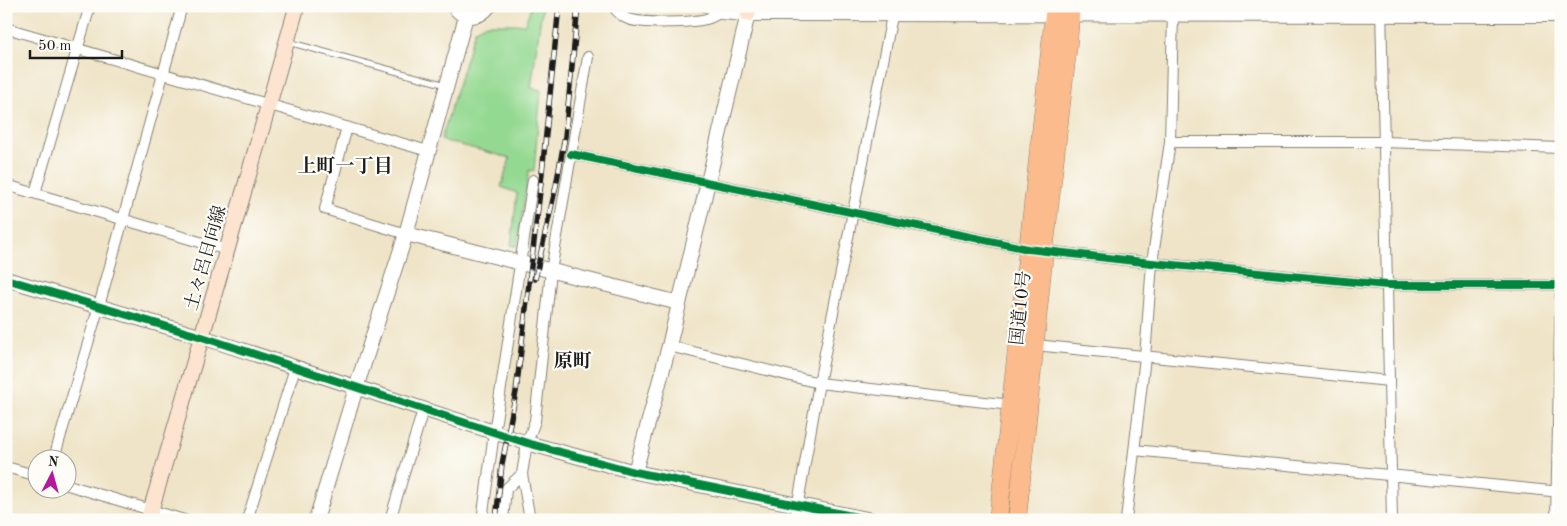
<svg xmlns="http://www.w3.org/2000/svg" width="1567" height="526" font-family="'Old Standard TT','Noto Serif JP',serif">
<rect width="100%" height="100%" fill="#fdfcf7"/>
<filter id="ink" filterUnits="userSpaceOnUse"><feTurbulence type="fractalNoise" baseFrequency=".02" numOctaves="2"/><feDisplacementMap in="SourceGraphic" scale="10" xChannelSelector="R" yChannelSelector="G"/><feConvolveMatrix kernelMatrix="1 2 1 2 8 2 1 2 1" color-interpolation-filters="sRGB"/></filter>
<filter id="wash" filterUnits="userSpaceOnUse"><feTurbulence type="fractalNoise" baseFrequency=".0096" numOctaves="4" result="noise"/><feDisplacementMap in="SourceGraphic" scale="20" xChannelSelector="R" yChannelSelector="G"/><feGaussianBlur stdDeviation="1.12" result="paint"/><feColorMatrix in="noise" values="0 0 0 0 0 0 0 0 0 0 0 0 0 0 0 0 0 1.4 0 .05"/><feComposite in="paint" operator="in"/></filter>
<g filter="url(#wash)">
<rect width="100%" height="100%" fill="#efe4c7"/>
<!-- green -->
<path fill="#94d992" stroke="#587a57" d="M 531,7 L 542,9 L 531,88 L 541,90 L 534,171 L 529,170 L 517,246 L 511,246 L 517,193 L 501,187 L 510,158 L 441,140 L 475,30 L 486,24 L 525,24 Z"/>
</g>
<g filter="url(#ink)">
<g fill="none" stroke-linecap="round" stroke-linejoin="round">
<!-- service casing -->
<g stroke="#868072" stroke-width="7">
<path id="service" d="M 288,42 L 446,85"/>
</g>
<!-- minor casing -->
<g stroke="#868072" stroke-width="12">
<path id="minor" d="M 613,6 C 617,12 621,16 628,19 C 642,24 691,23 706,19 C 711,18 716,15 720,12
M 705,6 L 720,12
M 1381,6 L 1392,520
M 6,28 L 428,151
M 347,127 L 325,209 L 406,234
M 1170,142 L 1384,142 L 1561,148
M 571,154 L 1028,249 L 1152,263 L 1387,285 L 1561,285
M 6,185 L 227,250
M 35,193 L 90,6
M 1035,345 L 1389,381
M 669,346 L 819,383 L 1011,405
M 1134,450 L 1561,492
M 54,458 L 99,306 L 182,6
M 6,467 L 38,476
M 68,485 L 184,520
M 247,520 L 295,368
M 390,520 L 423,410
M 482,520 L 494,433 L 533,180
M 503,520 L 506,489 L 522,474
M 530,520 L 522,474 L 527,443 L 535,421 L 551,271 L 588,57
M 795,520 L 819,383 L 894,6
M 1126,520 L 1145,357 L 1152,263 L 1170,142 L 1173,14
M 1556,520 L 1561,283"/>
</g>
<!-- tertiary casing -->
<g stroke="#868072" stroke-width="16">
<path id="tertiary" d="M 454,6 C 463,20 479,19 489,6
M 720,12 L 748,14 L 1561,15
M 406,234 L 679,303
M 6,279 L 202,337 L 527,443 L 635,472 L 872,520
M 635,472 L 669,346 L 748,14
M 316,520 L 356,388 L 406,234 L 466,16"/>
</g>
<!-- secondary casing -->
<g stroke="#868072" stroke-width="17">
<path id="secondary" d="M 748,14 L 749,6
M 148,520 L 227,250 L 297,6"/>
</g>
<!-- trunk casing -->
<g stroke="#868072" stroke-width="19">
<path id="trunk" d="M 998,520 L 1055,6
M 1017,520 L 1044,252 L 1068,44 L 1071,6"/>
</g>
<!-- service -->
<use href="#service" stroke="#fff" stroke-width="5"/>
<!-- minor -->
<use href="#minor" stroke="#fff" stroke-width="10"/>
<!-- tertiary -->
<use href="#tertiary" stroke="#fff" stroke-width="14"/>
<!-- secondary -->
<use href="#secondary" stroke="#fde4d1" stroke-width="15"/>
<!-- trunk -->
<use href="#trunk" stroke="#fbbb8d" stroke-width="18"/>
<!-- rail casing -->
<g stroke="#1c1c1c" stroke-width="5.5">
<path id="rail" d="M 535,279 L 556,186 L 565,136 L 578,6
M 496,520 L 502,464 L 516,392 L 541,183 L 559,6"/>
</g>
<!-- rail -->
<use href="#rail" stroke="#fdfcf7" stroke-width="4" stroke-dasharray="11" stroke-linecap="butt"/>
<!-- cycleway casing -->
<g stroke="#fdfcf7" stroke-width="11">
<path id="cycleway" d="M 571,154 L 1028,249 L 1152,263 L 1387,285 L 1561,285 L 1561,283
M 6,279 L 202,337 L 527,443 L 635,472 L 872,520"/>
</g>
<!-- cycleway -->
<use href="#cycleway" stroke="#00873e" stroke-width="8"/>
</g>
</g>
<g text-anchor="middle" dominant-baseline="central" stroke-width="4.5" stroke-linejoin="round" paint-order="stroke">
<!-- street labels -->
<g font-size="18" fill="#1c1c1c" stroke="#fdfcf7">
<text transform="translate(206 258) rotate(-74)">土々呂日向線</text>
<text transform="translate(1021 308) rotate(-84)">国道10号</text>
</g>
<!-- neighbourhood labels -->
<g font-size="19" font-weight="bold" fill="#1c1c1c" stroke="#fdfcf7">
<text x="345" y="167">上町一丁目</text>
<text x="573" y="362">原町</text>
</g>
</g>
<!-- margin -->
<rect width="1567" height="526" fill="none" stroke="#fdfcf7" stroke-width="25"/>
<!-- north arrow -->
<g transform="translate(52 474) rotate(6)"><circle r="24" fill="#fdfcf7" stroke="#a3a29f"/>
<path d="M0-4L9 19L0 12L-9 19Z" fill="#b5179e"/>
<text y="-8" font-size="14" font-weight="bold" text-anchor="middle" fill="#1c1c1c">N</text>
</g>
<!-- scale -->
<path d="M30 50v8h92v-8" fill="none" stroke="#1c1c1c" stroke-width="2.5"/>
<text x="38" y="50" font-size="15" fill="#1c1c1c" stroke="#fdfcf7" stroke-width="4" paint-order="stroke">50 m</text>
</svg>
